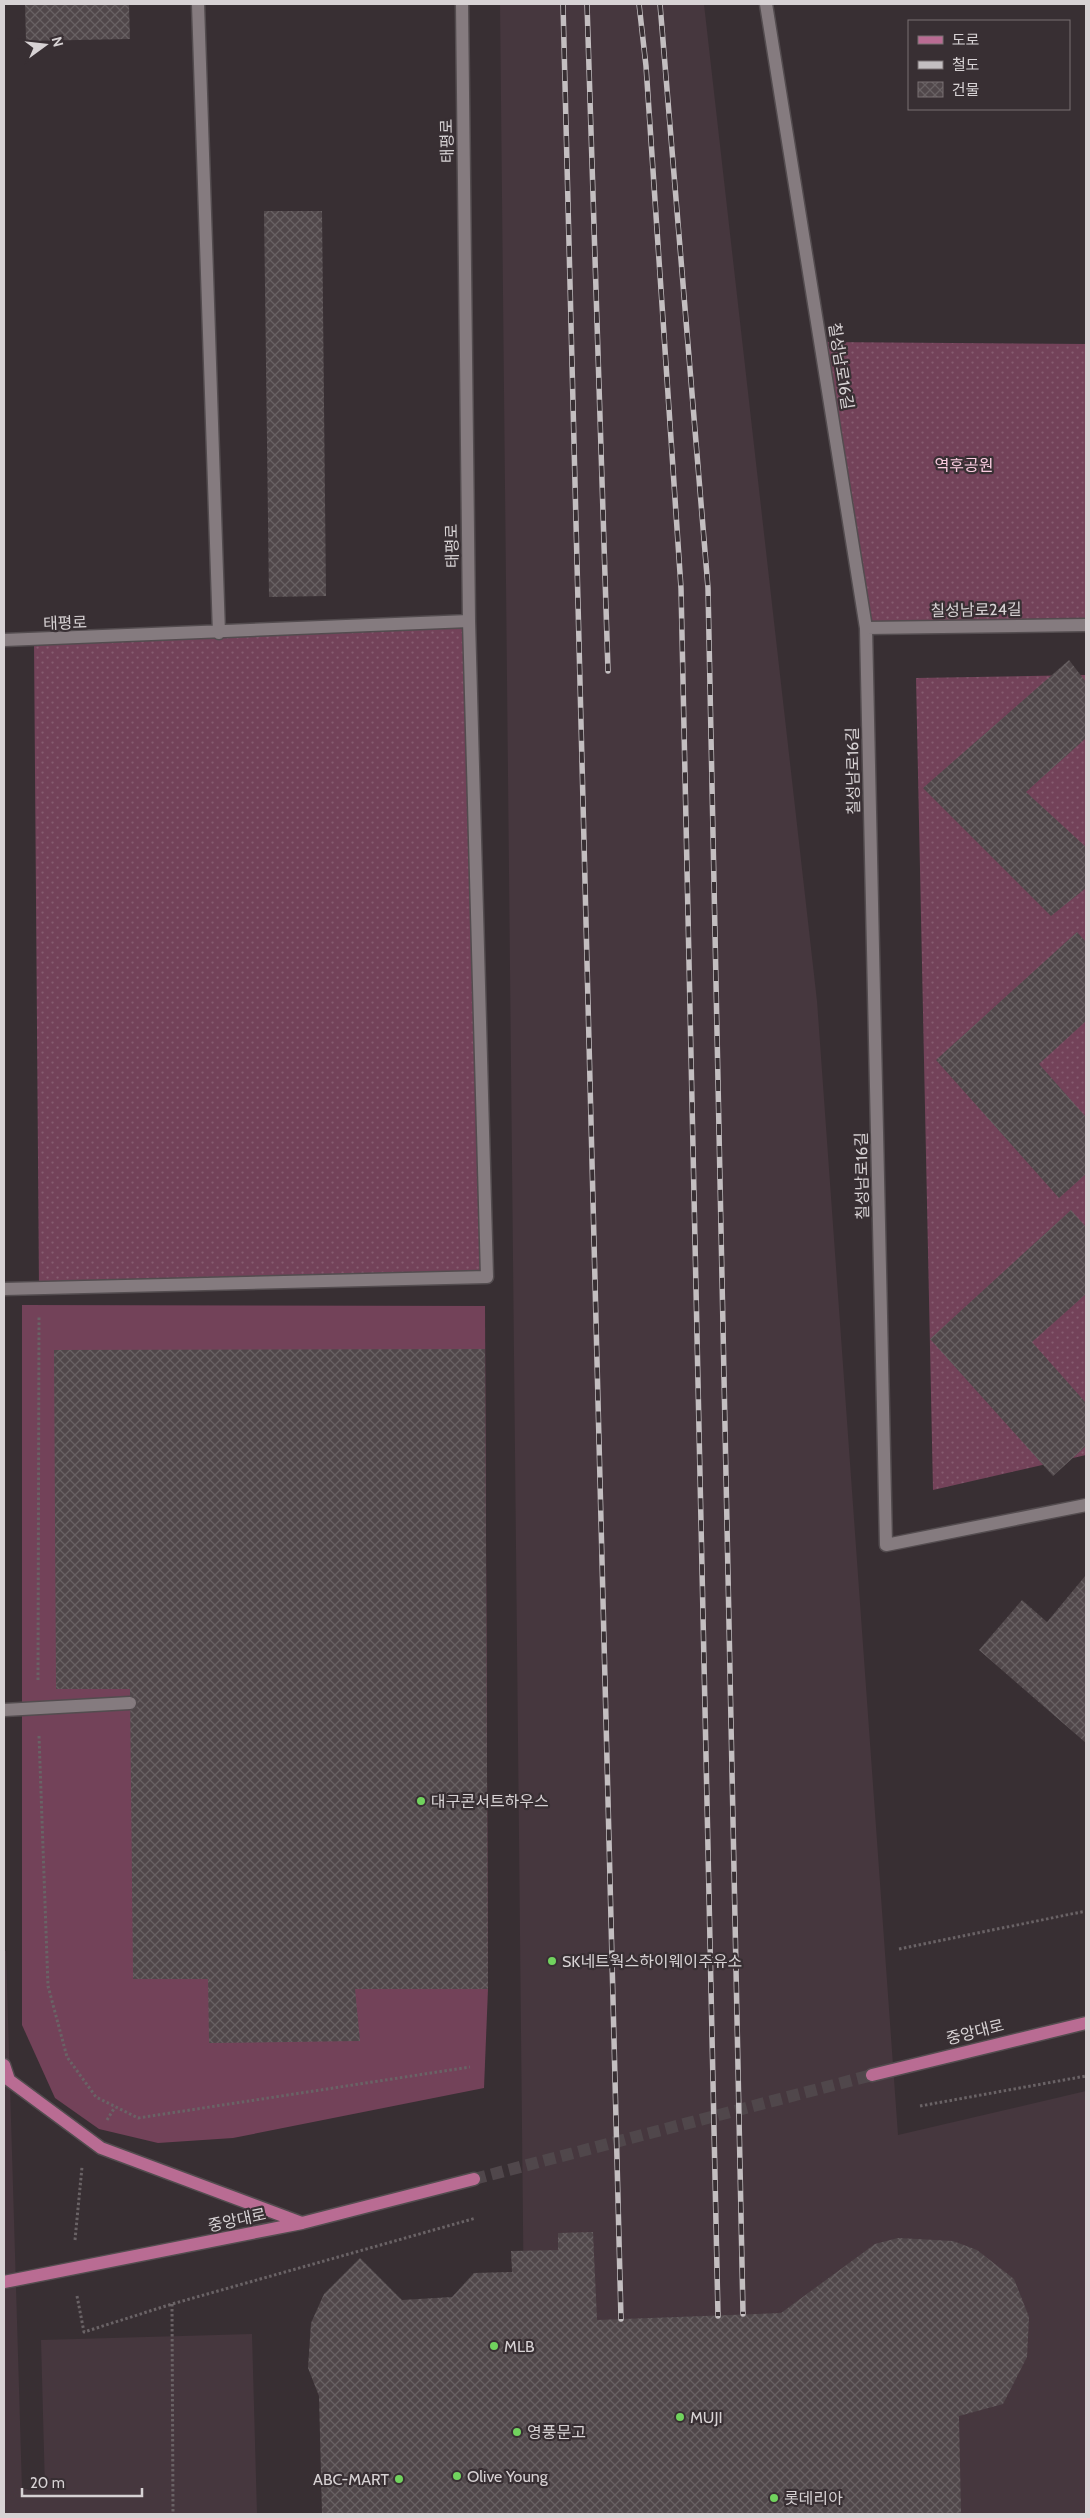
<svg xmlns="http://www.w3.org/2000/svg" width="1090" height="2518" font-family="Cabin,'Noto Sans KR',sans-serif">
<defs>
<pattern id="grass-dots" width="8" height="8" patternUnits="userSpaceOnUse" patternTransform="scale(1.25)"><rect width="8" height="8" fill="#734259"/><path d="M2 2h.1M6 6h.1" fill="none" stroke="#865c70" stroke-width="1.8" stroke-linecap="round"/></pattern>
<pattern id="building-cross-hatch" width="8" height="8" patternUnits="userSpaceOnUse" patternTransform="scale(1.25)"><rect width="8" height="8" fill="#50474a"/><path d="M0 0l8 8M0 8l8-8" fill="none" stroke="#686163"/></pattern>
</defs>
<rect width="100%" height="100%" fill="#382f33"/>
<!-- built -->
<path fill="#46373e" d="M 500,4 L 704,4 L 817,1001 L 898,2135 L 1086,2091 L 1086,2514 L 526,2514 Z
M 4,1951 L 6,1951 L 22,2489 L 45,2489 L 41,2340 L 252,2334 L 257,2514 L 4,2514 Z"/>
<!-- grass -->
<path fill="url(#grass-dots)" d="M 820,342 L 1086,344 L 1086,625 L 866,628 Z
M 469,621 L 487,1277 L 39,1288 L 34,640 Z
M 1086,675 L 1086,1455 L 933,1490 L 916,678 Z"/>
<!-- garden -->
<path fill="#734259" d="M 22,1305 L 485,1306 L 488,1989 L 484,2088 L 233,2138 L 158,2143 L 99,2129 L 55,2098 L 22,2025 Z"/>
<!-- building -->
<path fill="url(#building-cross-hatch)" d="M 25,4 L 129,4 L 130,39 L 26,41 Z
M 264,211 L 322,211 L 326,596 L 269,597 Z
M 1069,660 L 1086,682 L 1086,738 L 1026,792 L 1086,847 L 1086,888 L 1051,916 L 923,788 Z
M 1077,932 L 1086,942 L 1086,1021 L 1039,1064 L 1086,1117 L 1086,1174 L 1059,1198 L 936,1060 Z
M 1071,1210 L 1086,1227 L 1086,1294 L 1032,1342 L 1086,1403 L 1086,1446 L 1053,1476 L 930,1339 Z
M 485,1349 L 488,1989 L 355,1989 L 360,2041 L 209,2043 L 208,1979 L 133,1979 L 130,1689 L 56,1689 L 54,1350 Z
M 1086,1575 L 1086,1743 L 979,1650 L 1022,1600 L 1047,1622 Z
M 593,2232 L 597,2320 L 781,2313 L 875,2244 L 898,2238 L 953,2241 L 977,2250 L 1014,2279 L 1029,2317 L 1027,2357 L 1003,2404 L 959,2416 L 961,2514 L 322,2514 L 319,2396 L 308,2368 L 311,2323 L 324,2294 L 360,2258 L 402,2300 L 452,2297 L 474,2273 L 512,2272 L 511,2251 L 558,2250 L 558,2233 Z"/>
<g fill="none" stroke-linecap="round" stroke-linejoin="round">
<!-- major-tunnel -->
<path stroke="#50474b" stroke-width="12" stroke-dasharray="12 6" stroke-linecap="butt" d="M 474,2179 L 872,2075"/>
<!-- minor casing -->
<g stroke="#534c4f" stroke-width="15">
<path id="minor" d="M 198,4 L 219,633
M 766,4 L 866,628 L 886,1545 L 1086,1505
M 866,628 L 1086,625
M 4,640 L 469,621
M 4,1289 L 487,1277 L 469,621 L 462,4
M 4,1710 L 130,1703"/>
</g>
<!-- major casing -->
<g stroke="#534c4f" stroke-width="15">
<path id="major" d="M 4,2065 L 9,2080 L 101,2148 L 302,2223
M 872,2075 L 1086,2023
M 4,2282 L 302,2223 L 474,2179"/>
</g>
<!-- path -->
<path stroke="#6a6366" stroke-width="3" stroke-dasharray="2.5 2.5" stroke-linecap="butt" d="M 38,1680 L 39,1316
M 39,1736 L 48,1986 L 67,2057 L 96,2097 L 138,2118 L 470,2067
M 899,1949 L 1086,1911
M 920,2106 L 1086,2076
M 107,2120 L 115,2107
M 75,2240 L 82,2167
M 77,2296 L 84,2332 L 172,2304 L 476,2218
M 172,2304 L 173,2514"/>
<!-- minor -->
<use href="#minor" stroke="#857b7f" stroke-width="12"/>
<!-- major -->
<use href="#major" stroke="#b96c93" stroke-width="12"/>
<!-- rail casing -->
<g stroke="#c3bec0" stroke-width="5.5">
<path id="rail" d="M 563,4 L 621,2319
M 587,4 L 608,671
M 639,4 L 646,66 L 681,588 L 718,2316
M 660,4 L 708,588 L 743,2314"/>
</g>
<!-- rail -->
<use href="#rail" stroke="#382f33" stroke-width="4" stroke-dasharray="11" stroke-linecap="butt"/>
</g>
<!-- markers -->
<g fill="#71d35e" stroke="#382f33" stroke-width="2">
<circle cx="421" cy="1801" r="5"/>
<circle cx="552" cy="1961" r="5"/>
<circle cx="494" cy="2346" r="5"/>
<circle cx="680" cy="2417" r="5"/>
<circle cx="517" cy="2432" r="5"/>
<circle cx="457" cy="2476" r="5"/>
<circle cx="399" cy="2479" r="5"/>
<circle cx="774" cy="2498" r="5"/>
</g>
<g text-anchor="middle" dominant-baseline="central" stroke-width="4.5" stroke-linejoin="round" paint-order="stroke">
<!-- street labels -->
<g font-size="16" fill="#d7d2d4" stroke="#382f33">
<text transform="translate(447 141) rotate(-91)">태평로</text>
<text transform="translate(841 366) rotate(81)">칠성남로16길</text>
<text transform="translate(452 546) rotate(-91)">태평로</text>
<text transform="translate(976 610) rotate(-1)">칠성남로24길</text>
<text transform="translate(65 623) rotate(-2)">태평로</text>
<text transform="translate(853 771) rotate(-91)">칠성남로16길</text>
<text transform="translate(862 1176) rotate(-91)">칠성남로16길</text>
<text transform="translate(975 2032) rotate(-14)">중앙대로</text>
<text transform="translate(237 2220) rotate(-12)">중앙대로</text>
</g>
<!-- park labels -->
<g font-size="16" fill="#facce0" stroke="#382f33">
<text x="964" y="465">역후공원</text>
</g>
<!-- poi labels -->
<g font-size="16" fill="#d7d2d4" stroke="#382f33" text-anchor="start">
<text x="431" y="1801">대구콘서트하우스</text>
<text x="562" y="1961">SK네트웍스하이웨이주유소</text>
<text x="504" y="2346">MLB</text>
<text x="690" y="2417">MUJI</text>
<text x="527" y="2432">영풍문고</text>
<text x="467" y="2476">Olive Young</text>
<text x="389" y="2479" text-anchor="end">ABC-MART</text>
<text x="784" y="2498">롯데리아</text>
</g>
</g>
<!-- border -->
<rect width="1090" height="2518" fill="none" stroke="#d7d2d4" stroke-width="10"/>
<!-- legend -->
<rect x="908" y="20" width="162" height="90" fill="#382f33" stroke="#787073"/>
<rect x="918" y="36" width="25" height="8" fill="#b96c93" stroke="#787073"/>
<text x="952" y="45" font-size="15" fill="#d7d2d4">도로</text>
<rect x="918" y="61" width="25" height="8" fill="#c3bec0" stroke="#787073"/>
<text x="952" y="70" font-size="15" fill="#d7d2d4">철도</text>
<rect x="918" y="82" width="25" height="15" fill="url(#building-cross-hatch)" stroke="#787073"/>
<text x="952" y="95" font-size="15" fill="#d7d2d4">건물</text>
<!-- north arrow -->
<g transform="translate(45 45) rotate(75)" stroke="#382f33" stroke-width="4" paint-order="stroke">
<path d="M0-4L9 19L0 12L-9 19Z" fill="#d7d2d4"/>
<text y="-8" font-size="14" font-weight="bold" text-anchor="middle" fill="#d7d2d4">N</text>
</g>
<!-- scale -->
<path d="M22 2488v8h120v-8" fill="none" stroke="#d7d2d4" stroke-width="2.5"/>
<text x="30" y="2488" font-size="15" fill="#d7d2d4" stroke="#382f33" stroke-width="4" paint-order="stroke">20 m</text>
</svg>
